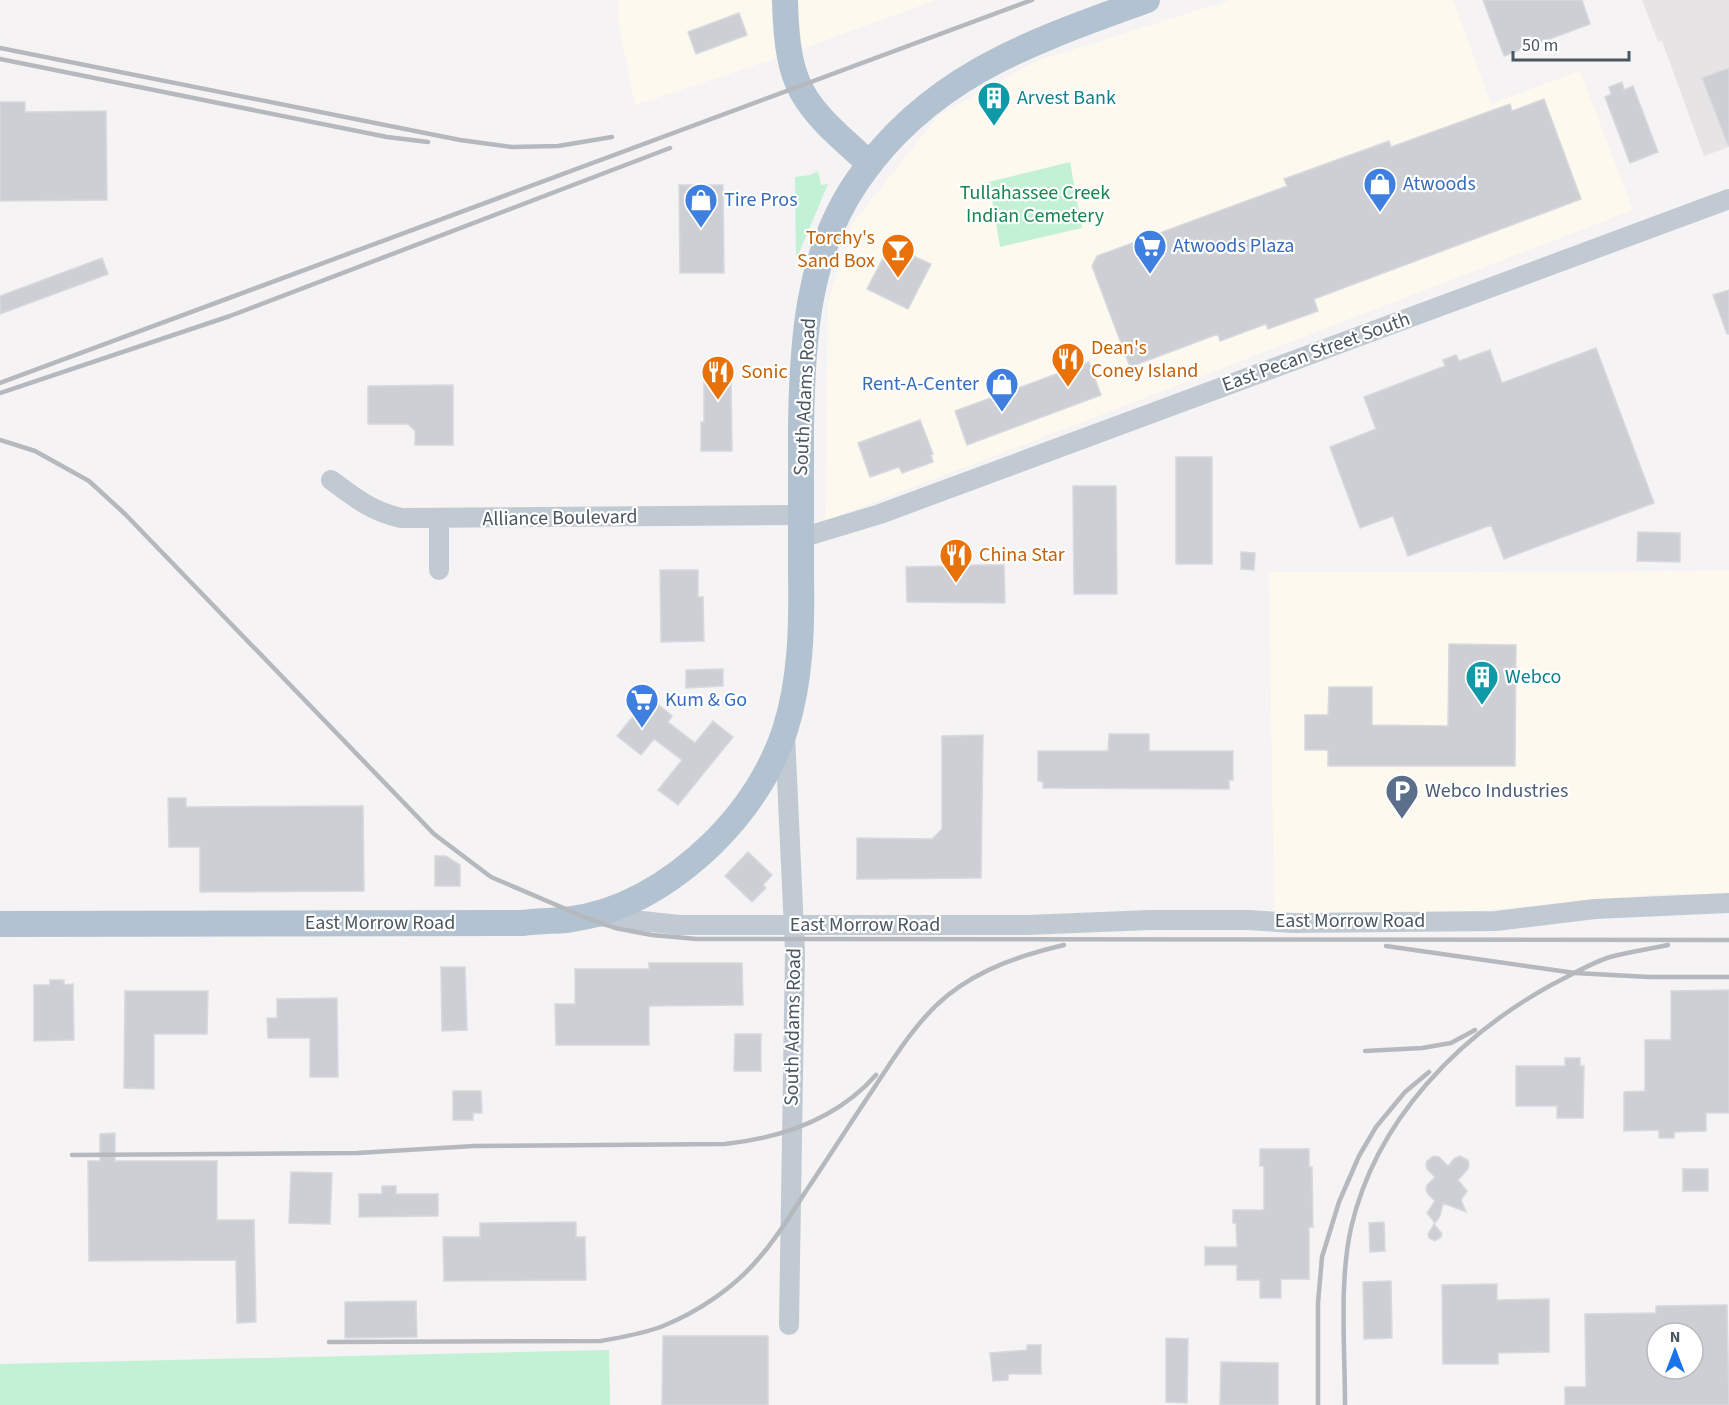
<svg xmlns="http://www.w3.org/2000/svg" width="1729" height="1405" font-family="'Source Sans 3',sans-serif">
<rect width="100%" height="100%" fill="#f5f3f3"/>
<!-- commercial -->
<path fill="#fdf9ef" d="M 619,0 L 936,0 L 771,60 L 635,105 L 618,20 Z
M 1230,0 L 1453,0 L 1491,104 L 1580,71 L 1633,210 L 825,521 L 828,302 L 852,224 L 938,116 L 1034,62 Z
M 1729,571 L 1729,894 L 1660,894 L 1452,913 L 1274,914 L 1269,572 Z"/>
<!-- education -->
<path fill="#e6e4e5" d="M 1642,0 L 1729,0 L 1729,147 L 1704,156 L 1662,41 L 1658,42 Z"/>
<!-- green -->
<path fill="#c3f1d5" d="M 1070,162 L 1082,228 L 1000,247 L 989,182 Z
M 818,171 L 821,185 L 828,184 L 796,260 L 795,177 L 810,175 Z
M 609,1350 L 610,1405 L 0,1405 L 0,1364 Z"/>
<!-- building -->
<path fill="#cdcfd5" stroke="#d7d9de" stroke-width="1.5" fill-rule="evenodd" d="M 1483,0 L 1582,0 L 1590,24 L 1504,56 Z
M 739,13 L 747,35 L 696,54 L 688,32 Z
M 1729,68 L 1729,145 L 1728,145 L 1702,78 Z
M 1622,82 L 1624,90 L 1633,86 L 1658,152 L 1630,163 L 1605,97 L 1611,94 L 1609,87 Z
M 1544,99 L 1581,199 L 1314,299 L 1318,311 L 1268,329 L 1266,324 L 1220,341 L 1218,334 L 1130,367 L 1092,266 L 1097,256 L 1287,186 L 1284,179 L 1389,141 L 1391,147 L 1510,104 L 1512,111 Z
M 0,102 L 25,102 L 25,112 L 106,111 L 107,200 L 0,201 Z
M 679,185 L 723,185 L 724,273 L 680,273 Z
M 911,255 L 931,264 L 908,309 L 867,289 L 883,258 L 904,269 Z
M 102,258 L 108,274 L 0,314 L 0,296 Z
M 1729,290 L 1729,334 L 1727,334 L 1713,295 Z
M 1596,348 L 1654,503 L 1504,559 L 1491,525 L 1408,556 L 1393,516 L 1360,528 L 1330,447 L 1376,429 L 1364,397 L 1445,366 L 1443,360 L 1456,355 L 1459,361 L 1490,350 L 1502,383 Z
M 1089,362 L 1101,395 L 967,445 L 955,411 Z
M 704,381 L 731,381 L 732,451 L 701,451 L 701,422 L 704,422 Z
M 453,385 L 453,445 L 415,445 L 415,431 L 408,424 L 368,424 L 368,386 Z
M 920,420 L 933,454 L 931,455 L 933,462 L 902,473 L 899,467 L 870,477 L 858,443 Z
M 1176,457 L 1212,457 L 1212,564 L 1176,564 Z
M 1073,486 L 1116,486 L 1117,594 L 1074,594 Z
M 1638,532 L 1680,533 L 1680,562 L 1637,561 Z
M 1241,552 L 1255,553 L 1254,570 L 1241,569 Z
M 945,553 L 964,553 L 964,565 L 1004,565 L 1005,603 L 907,602 L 906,567 L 945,566 Z
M 660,570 L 698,570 L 698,597 L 703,597 L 704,641 L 661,642 Z
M 1449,644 L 1516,645 L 1515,766 L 1328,766 L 1328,750 L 1305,750 L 1305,715 L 1328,715 L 1329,687 L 1372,687 L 1372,725 L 1448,726 Z
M 723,669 L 723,686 L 686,688 L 686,670 Z
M 649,697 L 672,716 L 668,722 L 695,743 L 713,721 L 733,737 L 678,805 L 658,790 L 682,760 L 654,739 L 641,755 L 617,736 Z
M 1109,734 L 1149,734 L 1149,751 L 1233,751 L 1233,780 L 1229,780 L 1229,789 L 1043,788 L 1043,782 L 1038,781 L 1038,751 L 1108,751 Z
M 983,735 L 981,878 L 857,879 L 857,838 L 932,839 L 942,829 L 942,736 Z
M 168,798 L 186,798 L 186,807 L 363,806 L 364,891 L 200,892 L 200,847 L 169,847 Z
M 748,852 L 772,875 L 763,885 L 766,888 L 752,902 L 725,876 Z
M 435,856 L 446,856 L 460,865 L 460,886 L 435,886 Z
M 649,963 L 742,963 L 743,1005 L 649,1006 L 649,1045 L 556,1045 L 555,1004 L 575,1004 L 575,969 L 649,969 Z
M 441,967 L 465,967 L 467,1030 L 442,1031 Z
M 50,980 L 64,980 L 64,985 L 73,984 L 74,1040 L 34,1041 L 34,985 L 50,985 Z
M 1729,990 L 1729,1113 L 1706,1113 L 1706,1131 L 1674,1132 L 1674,1138 L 1659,1138 L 1659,1130 L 1624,1131 L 1624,1092 L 1645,1091 L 1645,1040 L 1671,1040 L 1671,991 Z
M 125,991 L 208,991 L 207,1034 L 154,1034 L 154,1089 L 124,1088 Z
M 337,998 L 338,1077 L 310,1077 L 310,1038 L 268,1038 L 267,1018 L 277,1018 L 277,999 Z
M 735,1034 L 761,1034 L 761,1071 L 734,1071 Z
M 1565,1058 L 1580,1058 L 1580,1066 L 1584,1066 L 1583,1118 L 1557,1118 L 1557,1106 L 1516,1106 L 1516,1066 L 1565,1066 Z
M 453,1091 L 481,1091 L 482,1113 L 473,1113 L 473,1120 L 453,1120 Z
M 115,1133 L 115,1161 L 217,1161 L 217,1220 L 254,1220 L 256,1322 L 237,1323 L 236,1260 L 89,1261 L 88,1161 L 100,1161 L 100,1134 Z
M 1260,1149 L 1309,1149 L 1309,1167 L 1312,1167 L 1313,1227 L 1309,1227 L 1309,1279 L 1281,1279 L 1281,1298 L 1260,1298 L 1260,1280 L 1237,1280 L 1237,1265 L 1205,1265 L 1205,1247 L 1237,1247 L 1236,1223 L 1233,1223 L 1233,1210 L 1264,1210 L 1264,1166 L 1260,1166 Z
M 1434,1156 L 1439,1157 L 1448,1166 L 1455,1158 L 1460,1156 L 1468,1160 L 1469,1165 L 1468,1169 L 1458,1180 L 1467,1191 L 1461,1200 L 1466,1212 L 1443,1203 L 1440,1216 L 1435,1223 L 1427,1213 L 1435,1201 L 1428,1194 L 1426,1190 L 1427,1185 L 1435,1177 L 1427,1169 L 1426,1165 L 1427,1161 Z
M 1683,1169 L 1708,1169 L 1708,1191 L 1683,1191 Z
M 291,1172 L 332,1173 L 330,1224 L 289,1223 Z
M 382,1186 L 396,1186 L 396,1194 L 438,1194 L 438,1216 L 359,1217 L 359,1194 L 382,1194 Z
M 576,1222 L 576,1237 L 585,1237 L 586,1280 L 444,1281 L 443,1237 L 480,1237 L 480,1223 Z
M 1384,1222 L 1385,1251 L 1370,1252 L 1369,1223 Z
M 1434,1224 L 1442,1234 L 1441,1237 L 1435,1241 L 1429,1238 L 1428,1234 Z
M 1391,1281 L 1392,1338 L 1364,1339 L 1363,1282 Z
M 1497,1284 L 1497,1300 L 1549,1299 L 1549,1352 L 1498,1353 L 1498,1364 L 1443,1364 L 1442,1285 Z
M 416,1301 L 417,1337 L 345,1338 L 345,1302 Z
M 1727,1305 L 1729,1405 L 1565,1405 L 1565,1387 L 1586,1387 L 1585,1314 L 1656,1313 L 1656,1306 ZM 1657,1333 L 1693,1333 L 1693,1369 L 1657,1369 Z
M 663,1336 L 768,1336 L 768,1405 L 662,1405 Z
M 1166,1338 L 1188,1339 L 1187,1403 L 1166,1402 Z
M 1027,1345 L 1041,1345 L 1041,1374 L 1008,1374 L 1008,1380 L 993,1381 L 990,1353 L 1027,1350 Z
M 1221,1362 L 1278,1363 L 1278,1405 L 1220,1405 Z"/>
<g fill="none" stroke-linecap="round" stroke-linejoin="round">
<!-- minor -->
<path stroke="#c1cad2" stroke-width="20" d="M 331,480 C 355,498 371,511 401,518 L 801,515
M 439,519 L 439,570
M 801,538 L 880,514 L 1729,199
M 785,735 L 795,951 L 789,1325
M 596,916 L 679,925 L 1027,925 L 1150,920 L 1248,920 L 1294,923 L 1496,921 L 1595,909 L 1729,903"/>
<!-- major -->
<path stroke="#b3c2d1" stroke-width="26" d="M 785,0 C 787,92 804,105 870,164
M 0,924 L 522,923 C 537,921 552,921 566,920 C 624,913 674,881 714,842 C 745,811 771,772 785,730 C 801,680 802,626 801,574 C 801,525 801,477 801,428 C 802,343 807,253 858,180 C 930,75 1034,41 1147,0"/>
<!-- rail -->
<path stroke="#b5b8bd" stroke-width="4.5" d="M 0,48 L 460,140 L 512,147 L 558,146 L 612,137
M 0,59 L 387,137 L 428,142
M 0,383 L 1032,0
M 0,393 L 230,316 L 670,148
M 0,440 L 35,451 L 89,481 L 125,514 L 434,834 L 491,877 L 582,916 L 615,928 L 652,935 L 697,939 L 1729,940
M 1386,946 L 1575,973 L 1649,977 L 1729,977
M 1365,1051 L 1422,1048 L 1451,1043 L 1475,1030
M 72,1155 L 357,1153 L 474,1146 L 725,1144 C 781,1138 837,1119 876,1075
M 329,1342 L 601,1341 C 622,1337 643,1334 663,1326 C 698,1312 735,1287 759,1258 C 777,1238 792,1213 806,1191 C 829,1157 851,1122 874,1088 C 895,1056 917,1020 948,995 C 982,968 1022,955 1064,945
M 1318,1405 L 1318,1303 L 1322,1257 L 1339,1202 L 1359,1156 L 1376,1127 L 1405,1092 L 1429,1072
M 1345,1405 C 1345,1350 1339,1281 1351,1228 C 1376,1120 1458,1036 1553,984 C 1571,975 1591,963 1610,957 C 1629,952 1649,949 1668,945"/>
</g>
<!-- icons -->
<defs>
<g id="building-pin" transform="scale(1.725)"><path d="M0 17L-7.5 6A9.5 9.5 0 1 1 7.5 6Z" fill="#0f9aa8" stroke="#fff"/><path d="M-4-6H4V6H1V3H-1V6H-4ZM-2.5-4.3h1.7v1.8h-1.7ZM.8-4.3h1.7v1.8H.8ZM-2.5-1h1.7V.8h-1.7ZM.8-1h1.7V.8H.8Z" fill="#fff"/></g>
<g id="shop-pin" transform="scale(1.725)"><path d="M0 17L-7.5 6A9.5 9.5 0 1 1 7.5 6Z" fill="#3f7fe0" stroke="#fff"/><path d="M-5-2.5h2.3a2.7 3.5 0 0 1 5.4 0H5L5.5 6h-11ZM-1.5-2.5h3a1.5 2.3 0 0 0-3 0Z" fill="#fff"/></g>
<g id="supermarket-pin" transform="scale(1.725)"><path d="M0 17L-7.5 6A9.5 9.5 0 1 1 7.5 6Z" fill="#3f7fe0" stroke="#fff"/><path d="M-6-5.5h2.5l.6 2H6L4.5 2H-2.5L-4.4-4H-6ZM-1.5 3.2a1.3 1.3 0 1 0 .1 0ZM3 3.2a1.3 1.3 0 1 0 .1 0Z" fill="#fff"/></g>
<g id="bar-pin" transform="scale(1.725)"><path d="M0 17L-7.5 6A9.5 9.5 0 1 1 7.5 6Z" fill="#e8710a" stroke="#fff"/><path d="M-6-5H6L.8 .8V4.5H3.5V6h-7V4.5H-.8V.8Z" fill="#fff"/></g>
<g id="restaurant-pin" transform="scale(1.725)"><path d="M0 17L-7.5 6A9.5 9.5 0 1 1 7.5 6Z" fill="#e8710a" stroke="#fff"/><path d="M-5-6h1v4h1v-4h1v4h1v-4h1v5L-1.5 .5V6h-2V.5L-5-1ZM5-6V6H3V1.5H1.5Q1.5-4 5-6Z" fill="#fff"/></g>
<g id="parking-pin" transform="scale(1.725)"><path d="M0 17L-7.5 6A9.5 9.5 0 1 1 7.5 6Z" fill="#5c6f8a" stroke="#fff"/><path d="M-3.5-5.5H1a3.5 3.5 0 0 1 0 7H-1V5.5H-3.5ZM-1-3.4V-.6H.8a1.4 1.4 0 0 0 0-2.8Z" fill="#fff"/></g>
</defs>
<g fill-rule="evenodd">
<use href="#building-pin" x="994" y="98"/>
<use href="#shop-pin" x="1380" y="184"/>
<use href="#shop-pin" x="701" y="200"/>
<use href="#supermarket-pin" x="1150" y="246"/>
<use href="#bar-pin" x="898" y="250"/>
<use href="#restaurant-pin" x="1068" y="359"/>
<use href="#restaurant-pin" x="718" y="372"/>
<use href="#shop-pin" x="1002" y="384"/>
<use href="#restaurant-pin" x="956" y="555"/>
<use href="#building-pin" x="1482" y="677"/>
<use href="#supermarket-pin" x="642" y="700"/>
<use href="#parking-pin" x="1402" y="791"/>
</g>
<g text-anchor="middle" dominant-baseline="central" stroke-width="4.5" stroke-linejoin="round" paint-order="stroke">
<!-- culture labels -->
<g font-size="20" fill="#0d838f" stroke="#fff" text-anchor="start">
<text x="1017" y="98">Arvest Bank</text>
<text x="1505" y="677">Webco</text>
</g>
<!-- shop labels -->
<g font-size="20" fill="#366cbe" stroke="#fff" text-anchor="start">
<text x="1403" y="184">Atwoods</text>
<text x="724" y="200">Tire Pros</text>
<text x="1173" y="246">Atwoods Plaza</text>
<text x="979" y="384" text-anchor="end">Rent-A-Center</text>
<text x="665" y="700">Kum &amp; Go</text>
</g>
<!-- park labels -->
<g font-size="20" fill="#17864f" stroke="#fff">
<text x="1035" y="193">Tullahassee Creek<tspan x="1035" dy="23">Indian Cemetery</tspan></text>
</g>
<!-- food labels -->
<g font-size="20" fill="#c56008" stroke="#fff" text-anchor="start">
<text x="875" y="238" text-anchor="end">Torchy's<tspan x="875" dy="23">Sand Box</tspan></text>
<text x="1091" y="348">Dean's<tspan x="1091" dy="23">Coney Island</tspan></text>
<text x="741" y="372">Sonic</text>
<text x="979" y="555">China Star</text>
</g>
<!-- street labels -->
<g font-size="20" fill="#4a5661" stroke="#fff">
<text transform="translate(1316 352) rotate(-20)">East Pecan Street South</text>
<text transform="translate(805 397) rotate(-87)">South Adams Road</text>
<text transform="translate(560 518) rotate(-1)">Alliance Boulevard</text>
<text x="1350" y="921">East Morrow Road</text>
<text x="380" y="923">East Morrow Road</text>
<text x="865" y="925">East Morrow Road</text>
<text transform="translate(793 1027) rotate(-89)">South Adams Road</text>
</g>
<!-- service labels -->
<g font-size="20" fill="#4e5e75" stroke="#fff" text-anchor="start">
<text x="1425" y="791">Webco Industries</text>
</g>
</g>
<!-- north arrow -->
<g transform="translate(1675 1351)"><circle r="28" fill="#ffffff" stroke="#b7bbc0" stroke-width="1.5"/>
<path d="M0-4.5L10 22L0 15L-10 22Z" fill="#1a73e8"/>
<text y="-9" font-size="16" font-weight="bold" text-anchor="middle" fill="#4a5661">N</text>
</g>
<!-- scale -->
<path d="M1513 51v9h116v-9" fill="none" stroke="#4a5661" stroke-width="3"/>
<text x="1522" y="51" font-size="18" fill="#4a5661" stroke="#ffffff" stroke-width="4.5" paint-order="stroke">50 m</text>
</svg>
